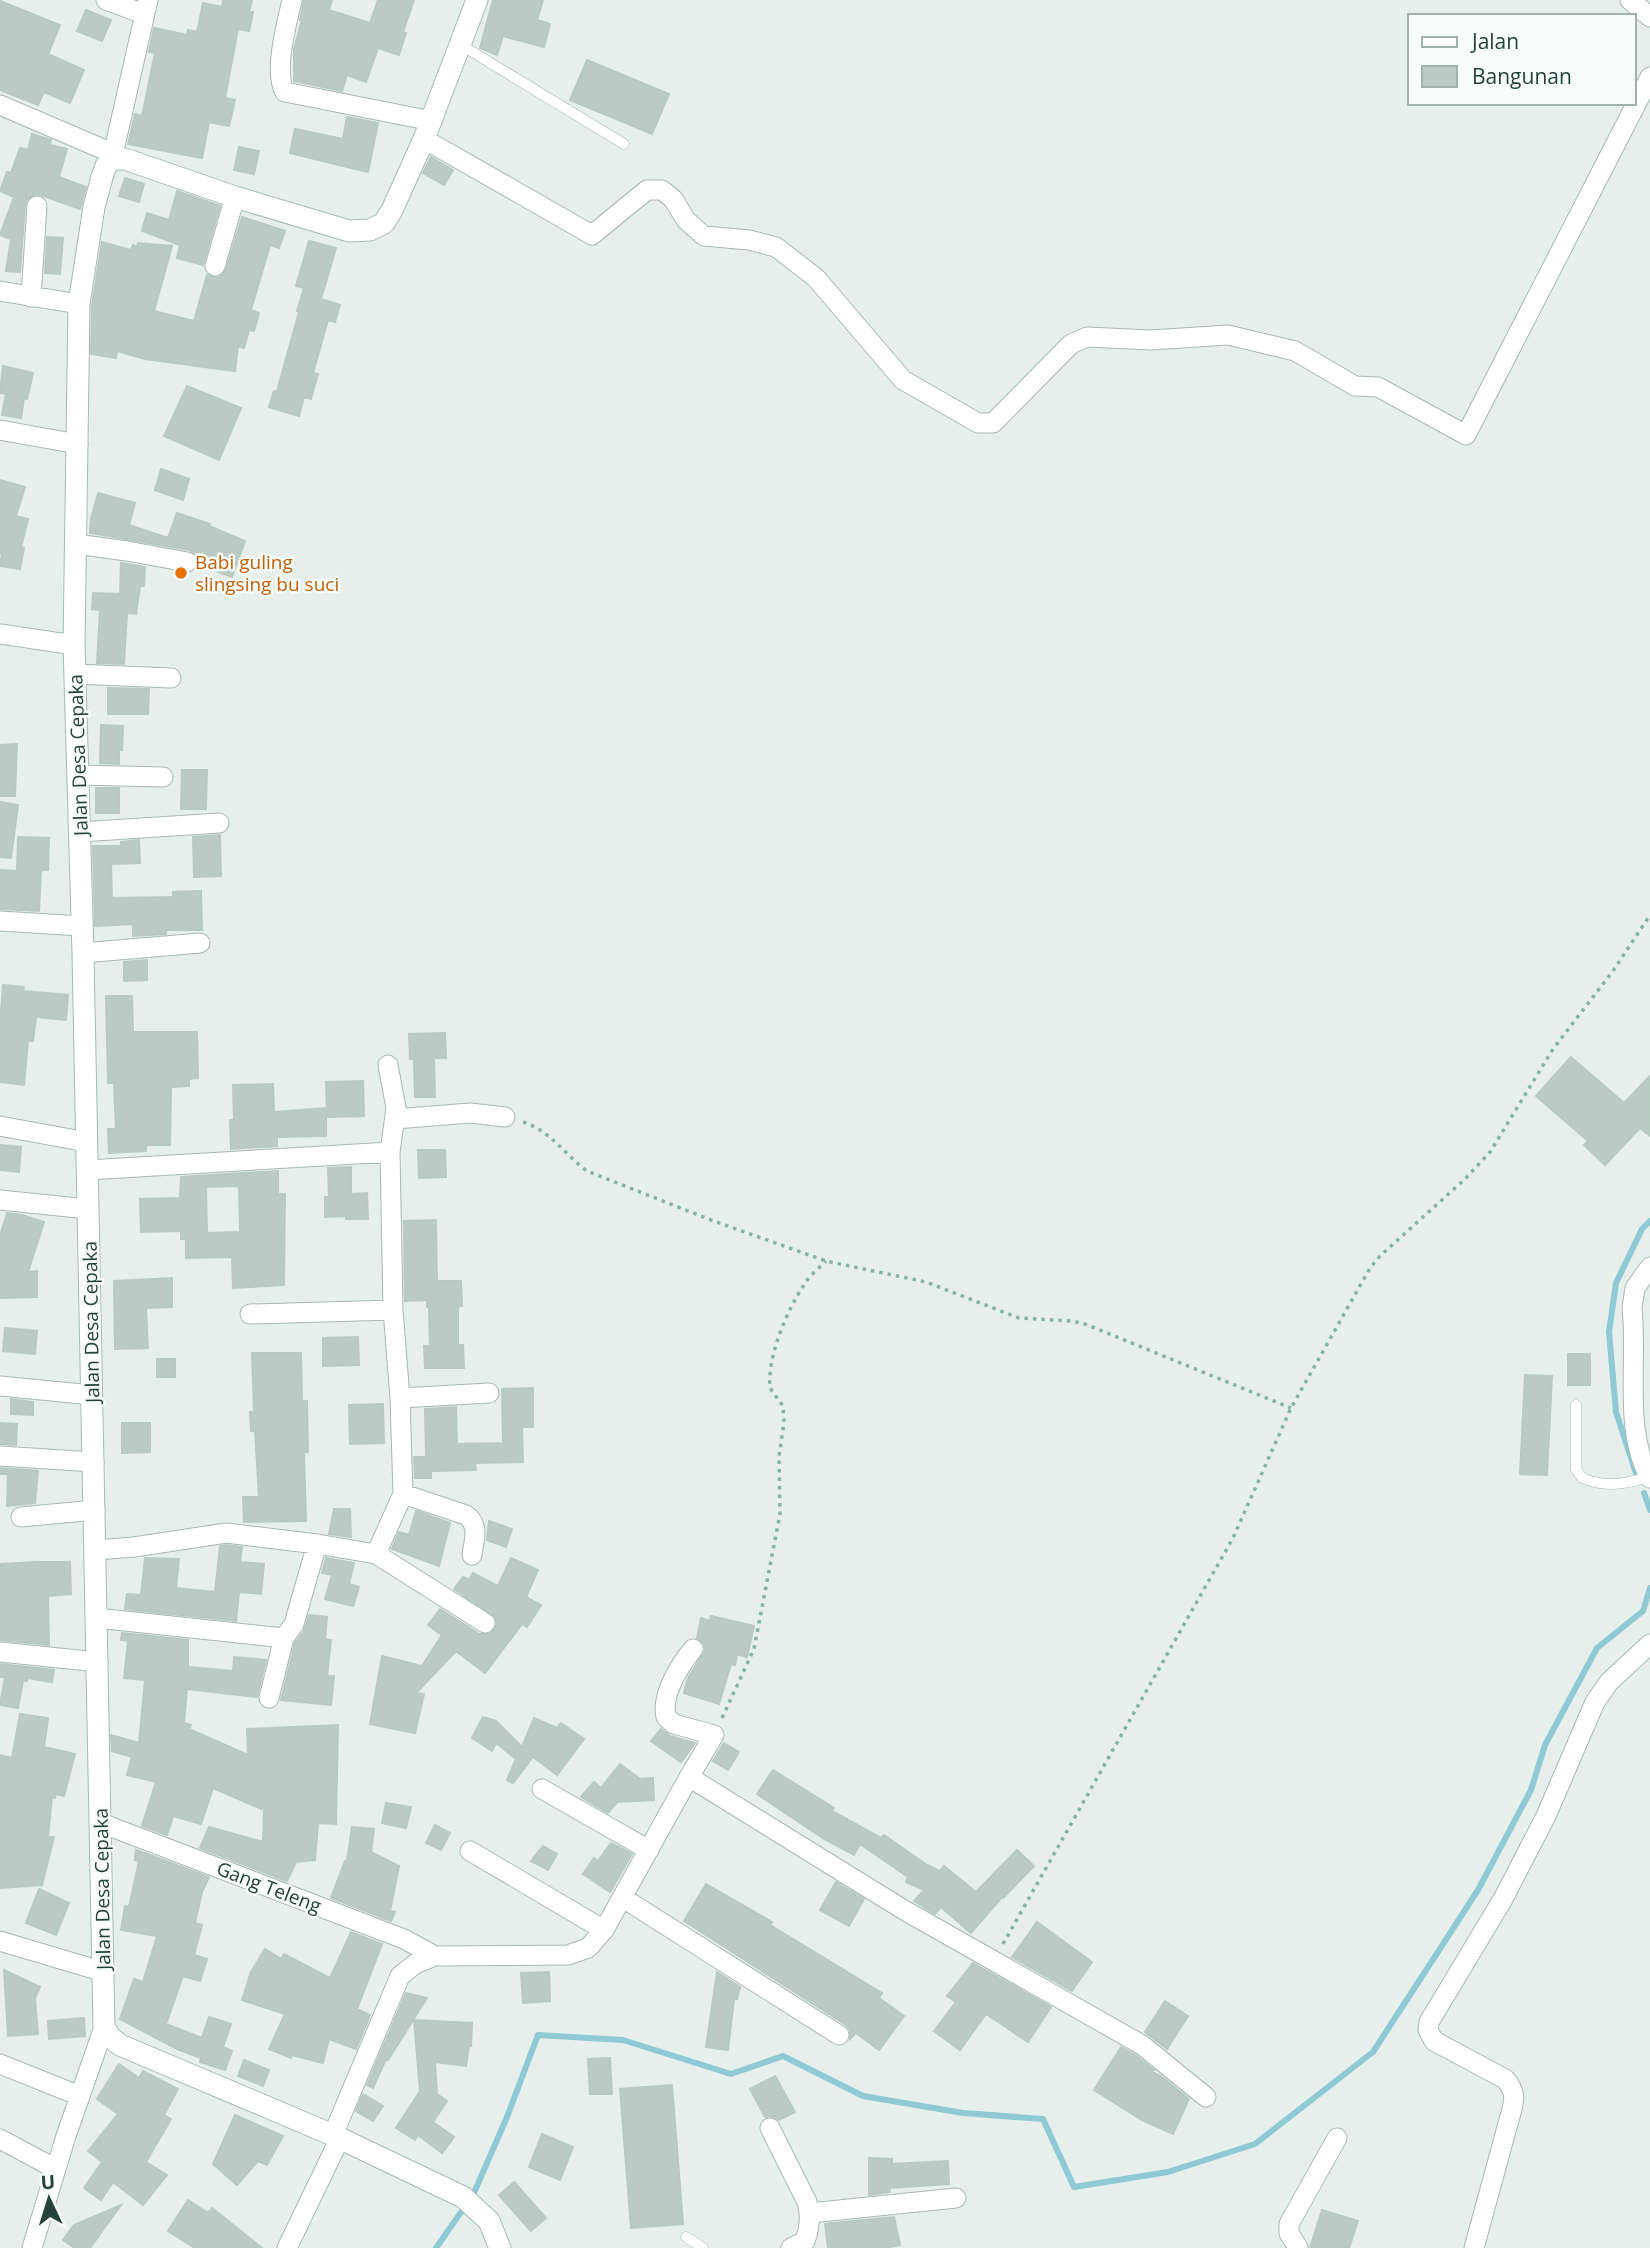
<svg xmlns="http://www.w3.org/2000/svg" width="1650" height="2248" font-family="'Open Sans',sans-serif">
<rect width="100%" height="100%" fill="#e6efeb"/>
<g fill="none" stroke-linecap="round" stroke-linejoin="round">
<!-- stream -->
<path stroke="#8ec9d4" stroke-width="6" d="M 1636,1473 L 1616,1412 L 1609,1332 L 1616,1283 L 1642,1229 L 1650,1221
M 1644,1493 L 1650,1510
M 436,2248 L 473,2195 L 507,2117 L 538,2035 L 623,2040 L 731,2074 L 783,2056 L 863,2096 L 963,2113 L 1043,2119 L 1074,2187 L 1168,2172 L 1255,2144 L 1373,2052 L 1478,1890 L 1531,1790 L 1545,1745 L 1597,1648 L 1643,1611 L 1650,1588"/>
</g>
<!-- building -->
<path fill="#bbcac4" stroke="#b8c9c2" stroke-width="2" fill-rule="evenodd" d="M 223,0 L 252,0 L 249,12 L 253,12 L 249,31 L 238,29 L 225,98 L 235,100 L 229,126 L 209,122 L 202,158 L 128,144 L 135,114 L 142,116 L 155,53 L 149,52 L 154,28 L 187,35 L 188,30 L 197,32 L 203,3 L 222,7 Z
M 304,0 L 332,0 L 329,10 L 370,23 L 378,0 L 414,0 L 403,32 L 406,33 L 399,55 L 378,48 L 366,82 L 347,75 L 342,91 L 294,81 L 294,49 L 302,20 L 300,20 Z
M 493,0 L 543,0 L 537,20 L 550,24 L 544,47 L 503,36 L 497,55 L 480,48 Z
M 0,1 L 60,25 L 48,54 L 84,70 L 70,103 L 44,92 L 38,105 L 0,90 Z
M 86,10 L 111,20 L 102,41 L 77,31 Z
M 587,60 L 669,94 L 652,134 L 570,100 Z
M 347,117 L 378,123 L 368,172 L 290,153 L 295,129 L 343,139 Z
M 32,134 L 51,140 L 50,145 L 67,149 L 59,177 L 86,187 L 80,209 L 38,194 L 27,199 L 25,205 L 20,272 L 6,271 L 11,239 L 0,235 L 14,197 L 0,191 L 7,172 L 11,173 L 20,148 L 28,150 Z
M 239,147 L 259,151 L 254,174 L 234,170 Z
M 431,157 L 453,170 L 444,185 L 423,173 Z
M 125,178 L 144,184 L 139,202 L 119,196 Z
M 177,191 L 220,206 L 203,265 L 177,258 L 180,245 L 142,231 L 147,213 L 169,220 Z
M 242,217 L 285,231 L 279,248 L 270,245 L 251,310 L 259,313 L 254,331 L 249,330 L 244,348 L 238,346 L 235,371 L 145,359 L 117,351 L 116,358 L 91,354 L 92,305 L 102,242 L 131,250 L 133,245 L 137,247 L 138,243 L 172,246 L 154,311 L 194,321 L 207,275 L 219,278 L 226,270 Z
M 47,237 L 63,238 L 60,274 L 45,273 Z
M 309,241 L 336,248 L 321,299 L 340,305 L 335,322 L 328,320 L 313,373 L 318,374 L 311,399 L 304,397 L 299,416 L 269,407 L 274,391 L 277,391 L 299,312 L 297,311 L 304,288 L 296,286 Z
M 3,366 L 33,373 L 27,399 L 24,398 L 21,418 L 2,415 L 6,394 L 0,393 Z
M 187,386 L 241,408 L 219,460 L 164,436 Z
M 161,469 L 189,479 L 183,500 L 155,490 Z
M 0,480 L 25,487 L 16,516 L 28,519 L 21,547 L 24,548 L 20,569 L 0,566 L 2,554 L 0,554 Z
M 98,493 L 135,503 L 129,525 L 168,538 L 177,513 L 210,524 L 209,526 L 245,541 L 232,577 L 199,565 L 198,557 L 189,550 L 90,533 L 91,519 Z
M 121,563 L 145,567 L 144,586 L 140,586 L 136,614 L 127,613 L 124,664 L 97,663 L 100,610 L 92,609 L 93,593 L 120,594 Z
M 108,688 L 149,689 L 148,714 L 108,714 Z
M 101,725 L 123,726 L 122,750 L 119,750 L 119,764 L 100,763 Z
M 17,744 L 15,796 L 0,796 L 0,745 Z
M 182,770 L 207,770 L 206,809 L 181,809 Z
M 96,788 L 119,788 L 119,813 L 96,813 Z
M 0,802 L 18,805 L 11,858 L 0,857 Z
M 220,835 L 221,876 L 194,877 L 193,837 Z
M 18,837 L 49,838 L 48,870 L 41,870 L 39,911 L 0,909 L 0,870 L 17,871 Z
M 139,840 L 140,863 L 111,864 L 112,898 L 173,897 L 173,892 L 201,891 L 202,930 L 166,930 L 166,934 L 133,936 L 133,924 L 95,926 L 93,846 L 121,846 L 121,842 Z
M 147,960 L 147,980 L 124,981 L 124,962 Z
M 3,985 L 24,987 L 23,991 L 68,995 L 66,1020 L 36,1017 L 33,1041 L 28,1041 L 24,1085 L 0,1082 L 0,1026 Z
M 106,996 L 132,996 L 133,1032 L 197,1032 L 198,1078 L 189,1079 L 189,1086 L 171,1087 L 170,1145 L 146,1145 L 146,1151 L 109,1153 L 108,1129 L 116,1129 L 114,1083 L 108,1083 Z
M 445,1033 L 446,1058 L 434,1058 L 435,1097 L 415,1097 L 414,1059 L 410,1059 L 409,1034 Z
M 1571,1057 L 1624,1103 L 1650,1076 L 1650,1136 L 1640,1128 L 1605,1165 L 1584,1145 L 1588,1141 L 1536,1096 Z
M 363,1081 L 364,1116 L 327,1117 L 326,1082 Z
M 273,1084 L 274,1112 L 326,1108 L 326,1136 L 277,1137 L 277,1146 L 231,1149 L 230,1120 L 234,1120 L 233,1085 Z
M 0,1145 L 21,1147 L 19,1172 L 0,1170 Z
M 418,1150 L 445,1150 L 446,1177 L 419,1178 Z
M 351,1167 L 351,1194 L 367,1193 L 368,1219 L 346,1219 L 346,1216 L 325,1217 L 325,1197 L 329,1197 L 328,1168 Z
M 278,1171 L 278,1194 L 285,1194 L 284,1285 L 233,1288 L 232,1257 L 186,1258 L 186,1239 L 181,1239 L 181,1231 L 141,1232 L 140,1199 L 180,1198 L 181,1177 ZM 239,1186 L 240,1232 L 207,1233 L 206,1187 Z
M 7,1213 L 22,1215 L 44,1222 L 28,1272 L 37,1271 L 37,1297 L 0,1298 L 0,1236 Z
M 436,1220 L 437,1281 L 461,1281 L 462,1306 L 458,1306 L 458,1345 L 463,1345 L 464,1368 L 425,1368 L 424,1346 L 430,1346 L 429,1307 L 427,1307 L 427,1300 L 405,1301 L 404,1221 Z
M 172,1278 L 172,1307 L 146,1308 L 148,1348 L 115,1349 L 114,1281 Z
M 5,1328 L 37,1331 L 35,1354 L 3,1351 Z
M 358,1337 L 359,1365 L 323,1366 L 323,1338 Z
M 252,1353 L 301,1353 L 302,1401 L 307,1401 L 308,1452 L 304,1452 L 306,1521 L 244,1522 L 243,1497 L 259,1497 L 255,1431 L 251,1431 L 250,1412 L 254,1412 Z
M 1568,1354 L 1590,1354 L 1590,1385 L 1568,1385 Z
M 157,1359 L 175,1359 L 175,1377 L 157,1377 Z
M 1525,1375 L 1552,1376 L 1547,1475 L 1520,1474 Z
M 533,1388 L 533,1427 L 522,1427 L 523,1462 L 475,1463 L 476,1470 L 431,1471 L 431,1478 L 415,1478 L 414,1457 L 426,1457 L 425,1409 L 456,1407 L 457,1444 L 503,1443 L 502,1389 Z
M 11,1399 L 33,1402 L 33,1415 L 11,1414 Z
M 383,1404 L 384,1443 L 350,1444 L 349,1405 Z
M 0,1423 L 17,1424 L 16,1445 L 0,1444 Z
M 122,1423 L 150,1423 L 150,1452 L 122,1453 Z
M 0,1468 L 38,1471 L 35,1503 L 7,1506 L 8,1474 L 0,1474 Z
M 334,1509 L 350,1509 L 351,1537 L 329,1534 Z
M 416,1511 L 450,1523 L 439,1566 L 392,1549 L 399,1532 L 409,1535 Z
M 489,1521 L 512,1529 L 506,1547 L 487,1540 Z
M 226,1545 L 242,1547 L 240,1562 L 264,1564 L 261,1594 L 239,1592 L 236,1621 L 125,1609 L 127,1594 L 141,1595 L 145,1558 L 179,1559 L 176,1588 L 215,1592 L 220,1546 Z
M 326,1558 L 354,1563 L 349,1584 L 359,1587 L 353,1606 L 325,1599 L 332,1575 L 322,1573 Z
M 511,1558 L 538,1570 L 526,1597 L 541,1605 L 527,1627 L 522,1624 L 485,1673 L 456,1651 L 416,1693 L 424,1694 L 415,1733 L 370,1724 L 382,1656 L 422,1666 L 442,1635 L 428,1625 L 440,1609 L 479,1634 L 491,1633 L 497,1624 L 495,1617 L 454,1589 L 463,1577 L 469,1580 L 473,1573 L 498,1586 Z
M 36,1562 L 70,1562 L 71,1594 L 48,1596 L 49,1645 L 0,1640 L 0,1564 Z
M 309,1615 L 327,1617 L 325,1639 L 331,1640 L 327,1676 L 334,1676 L 331,1705 L 281,1700 L 295,1643 L 304,1631 Z
M 711,1616 L 754,1626 L 747,1657 L 737,1654 L 735,1665 L 731,1664 L 719,1704 L 684,1693 L 688,1678 L 705,1651 L 704,1644 L 697,1638 L 701,1618 L 710,1621 Z
M 122,1633 L 188,1640 L 188,1667 L 233,1671 L 234,1657 L 266,1660 L 257,1697 L 187,1689 L 184,1723 L 191,1725 L 189,1729 L 248,1755 L 247,1729 L 338,1725 L 336,1824 L 318,1823 L 315,1860 L 296,1862 L 287,1881 L 200,1848 L 209,1827 L 263,1842 L 264,1810 L 213,1788 L 201,1824 L 173,1816 L 167,1835 L 142,1826 L 156,1782 L 127,1775 L 132,1757 L 112,1751 L 111,1735 L 139,1743 L 145,1680 L 124,1678 L 128,1641 L 121,1640 Z
M 0,1664 L 54,1670 L 52,1682 L 27,1678 L 27,1681 L 23,1680 L 18,1708 L 0,1705 L 5,1677 L 0,1677 Z
M 20,1714 L 48,1718 L 44,1747 L 75,1754 L 64,1796 L 56,1794 L 55,1798 L 52,1797 L 48,1837 L 54,1837 L 42,1885 L 0,1888 L 0,1755 L 12,1758 Z
M 483,1717 L 496,1721 L 522,1747 L 534,1718 L 557,1728 L 561,1723 L 584,1739 L 557,1775 L 533,1757 L 513,1783 L 507,1780 L 516,1759 L 496,1743 L 492,1751 L 472,1738 Z
M 661,1729 L 670,1736 L 695,1743 L 681,1762 L 651,1741 Z
M 724,1743 L 739,1752 L 728,1770 L 713,1761 Z
M 620,1764 L 640,1779 L 653,1778 L 654,1800 L 617,1802 L 608,1813 L 581,1797 L 594,1782 L 601,1788 Z
M 773,1770 L 834,1808 L 832,1811 L 881,1838 L 884,1835 L 927,1865 L 940,1871 L 944,1866 L 976,1892 L 1017,1850 L 1034,1866 L 1003,1898 L 1002,1897 L 971,1933 L 941,1907 L 935,1914 L 914,1901 L 924,1890 L 906,1882 L 908,1877 L 860,1844 L 854,1855 L 824,1839 L 757,1794 Z
M 386,1803 L 411,1807 L 406,1828 L 382,1823 Z
M 435,1825 L 450,1833 L 441,1850 L 426,1843 Z
M 352,1827 L 374,1829 L 371,1852 L 399,1866 L 390,1911 L 395,1912 L 391,1921 L 331,1898 L 345,1861 L 347,1861 Z
M 611,1843 L 632,1854 L 610,1892 L 583,1874 L 594,1858 L 598,1861 Z
M 543,1846 L 557,1854 L 548,1870 L 531,1861 Z
M 136,1850 L 209,1877 L 202,1892 L 195,1923 L 202,1925 L 194,1955 L 207,1959 L 200,1981 L 183,1976 L 166,2024 L 202,2038 L 209,2017 L 231,2024 L 223,2047 L 232,2051 L 225,2070 L 200,2062 L 201,2058 L 177,2049 L 120,2019 L 134,1979 L 143,1982 L 157,1936 L 121,1930 L 125,1906 L 129,1907 L 139,1861 L 135,1860 Z
M 836,1882 L 864,1899 L 849,1926 L 820,1910 Z
M 706,1884 L 772,1922 L 770,1925 L 882,1993 L 879,1998 L 904,2016 L 879,2050 L 856,2033 L 850,2039 L 850,2030 L 846,2025 L 684,1921 Z
M 39,1889 L 69,1903 L 56,1935 L 26,1923 Z
M 1037,1922 L 1092,1962 L 1072,1991 L 1012,1957 Z
M 351,1932 L 382,1944 L 357,2009 L 370,2015 L 356,2049 L 329,2039 L 323,2063 L 292,2055 L 291,2058 L 269,2049 L 285,2014 L 242,2000 L 251,1972 L 265,1949 L 281,1959 L 284,1954 L 330,1978 Z
M 973,1963 L 1051,2007 L 1028,2042 L 986,2014 L 960,2050 L 934,2031 L 956,2002 L 947,1996 Z
M 4,1970 L 40,1987 L 35,1998 L 38,2034 L 8,2036 Z
M 549,1972 L 550,2001 L 523,2003 L 521,1973 Z
M 717,1972 L 740,1987 L 737,1999 L 734,1999 L 728,2050 L 706,2047 Z
M 406,1993 L 427,1998 L 388,2060 L 386,2059 L 373,2088 L 367,2085 Z
M 1165,2001 L 1188,2016 L 1167,2049 L 1145,2032 Z
M 84,2018 L 85,2036 L 49,2039 L 48,2021 Z
M 414,2020 L 472,2023 L 471,2046 L 469,2046 L 466,2066 L 435,2062 L 437,2094 L 447,2101 L 433,2122 L 454,2137 L 442,2153 L 418,2135 L 415,2140 L 396,2128 L 420,2091 Z
M 1121,2047 L 1135,2055 L 1154,2070 L 1152,2072 L 1161,2076 L 1189,2099 L 1173,2134 L 1142,2120 L 1094,2090 Z
M 610,2058 L 612,2094 L 590,2094 L 588,2059 Z
M 244,2060 L 269,2070 L 263,2086 L 238,2076 Z
M 119,2064 L 139,2078 L 143,2071 L 178,2089 L 164,2115 L 171,2119 L 146,2162 L 167,2175 L 143,2205 L 113,2182 L 101,2200 L 84,2188 L 102,2162 L 88,2151 L 118,2114 L 97,2099 Z
M 775,2076 L 795,2112 L 779,2120 L 771,2116 L 765,2117 L 750,2089 Z
M 672,2085 L 683,2224 L 631,2228 L 620,2089 Z
M 363,2094 L 383,2106 L 373,2121 L 356,2111 Z
M 235,2115 L 283,2136 L 267,2165 L 258,2161 L 237,2185 L 213,2164 Z
M 542,2134 L 573,2147 L 560,2180 L 529,2167 Z
M 869,2158 L 892,2159 L 892,2164 L 948,2161 L 949,2184 L 889,2188 L 890,2192 L 869,2195 Z
M 514,2182 L 546,2218 L 531,2231 L 499,2195 Z
M 188,2200 L 208,2213 L 212,2208 L 262,2248 L 195,2248 L 168,2231 Z
M 121,2205 L 90,2248 L 75,2248 L 63,2240 L 74,2225 Z
M 1322,2210 L 1358,2221 L 1349,2248 L 1310,2248 Z
M 894,2217 L 900,2245 L 884,2248 L 828,2248 L 825,2224 Z"/>
<g fill="none" stroke-linecap="round" stroke-linejoin="round">
<!-- lane casing -->
<g stroke="#a8b8b2" stroke-width="11">
<path id="lane" d="M 461,45 L 624,144
M 1576,1405 L 1576,1469 L 1582,1478 C 1606,1488 1624,1484 1649,1477
M 686,2237 L 703,2248"/>
</g>
<!-- street casing -->
<g stroke="#a8b8b2" stroke-width="21">
<path id="street" d="M 106,0 L 144,14
M 292,0 C 287,23 273,72 285,92 L 432,121
M 1630,0 L 1650,17
M 0,105 L 112,153
M 424,139 L 592,235 L 647,190 L 662,190 L 673,199 L 686,220 L 704,236 L 749,240 L 776,247 L 816,278 L 903,380 L 978,423 L 993,423 L 1071,344 L 1087,337 L 1151,340 L 1228,335 L 1295,351 L 1355,386 L 1378,387 L 1466,435 L 1650,77
M 112,159 L 148,0
M 215,266 L 235,197
M 0,291 L 79,304
M 31,297 L 37,206
M 0,430 L 78,444
M 76,544 L 127,551 L 187,562
M 0,634 L 74,645
M 75,674 L 171,678
M 78,775 L 163,777
M 80,832 L 219,823
M 0,921 L 82,926
M 83,953 L 200,943
M 395,1119 L 470,1113 L 505,1117
M 0,1126 L 87,1142
M 88,1170 L 390,1152
M 0,1200 L 88,1209
M 1650,1267 L 1635,1288 L 1632,1308 C 1638,1361 1623,1430 1650,1478
M 250,1314 L 393,1310
M 0,1386 L 92,1395
M 400,1398 L 489,1393
M 0,1456 L 94,1462
M 403,1494 L 466,1515 C 480,1525 474,1540 472,1555
M 21,1517 L 95,1510
M 95,1550 L 134,1547 L 226,1533 L 317,1544 L 376,1554 L 485,1623
M 376,1554 L 403,1494 L 400,1398 L 393,1310 L 390,1152 L 396,1108 L 388,1065
M 97,1618 L 284,1638 L 294,1624 L 317,1544
M 0,1652 L 98,1662
M 269,1698 L 284,1638
M 689,1777 L 714,1735 L 674,1724 L 666,1717 C 661,1695 679,1666 693,1649
M 542,1789 L 649,1850
M 101,1823 L 404,1939 L 435,1956
M 470,1851 L 604,1930
M 623,1898 L 839,2035
M 0,1941 L 104,1972
M 0,2064 L 80,2096
M 770,2128 L 807,2202 C 811,2216 810,2228 805,2241 L 791,2248
M 333,2135 L 400,1976 L 415,1964 L 435,1956 L 568,1955 L 588,1948 L 604,1930 L 689,1777 L 904,1910 L 1142,2045 L 1206,2097
M 0,2139 L 56,2169
M 810,2213 L 956,2198
M 32,2248 L 65,2139 L 104,2027
M 287,2248 L 340,2138
M 1298,2248 L 1289,2233 L 1289,2224 L 1337,2138
M 1474,2248 L 1509,2120 C 1514,2102 1518,2094 1505,2079 L 1434,2041 L 1428,2030 L 1429,2022 L 1503,1899 L 1546,1816 L 1595,1702 L 1609,1682 L 1650,1644"/>
</g>
<!-- secondary casing -->
<g stroke="#a4bbb3" stroke-width="23">
<path id="secondary" d="M 477,0 L 424,139 L 392,210 L 384,223 L 370,230 L 349,231 L 235,197 L 125,159 L 112,159 L 106,166 L 102,177 L 94,207 L 79,304 L 74,645 L 83,953 L 104,2027 L 110,2037 L 120,2045 L 333,2135 L 463,2197 L 489,2221 L 500,2248"/>
</g>
<!-- path -->
<path stroke="#86b3a5" stroke-width="3.5" stroke-dasharray="3.5 5" stroke-linecap="butt" d="M 523,1122 C 551,1131 565,1155 587,1171 L 711,1220 L 826,1261 L 926,1282 L 1019,1318 L 1072,1321 L 1085,1324 L 1291,1408
M 722,1718 L 754,1649 L 780,1514 L 779,1457 L 784,1422 L 783,1406 L 770,1388 C 767,1357 787,1310 804,1285 C 809,1276 819,1268 826,1261
M 1003,1944 L 1233,1538 L 1291,1408 L 1370,1268 L 1380,1256 L 1465,1179 L 1490,1152 L 1553,1049 L 1613,971 L 1650,915"/>
<!-- lane -->
<use href="#lane" stroke="#fff" stroke-width="10"/>
<!-- street -->
<use href="#street" stroke="#fff" stroke-width="19"/>
<!-- secondary -->
<use href="#secondary" stroke="#fff" stroke-width="21"/>
</g>
<!-- markers -->
<circle fill="#e8710a" stroke="#f7fbf9" stroke-width="2.5" cx="181" cy="573" r="7"/>
<g text-anchor="middle" dominant-baseline="central" stroke-width="5" stroke-linejoin="round" paint-order="stroke">
<!-- food labels -->
<g font-size="19" fill="#c56008" stroke="#f7fbf9" text-anchor="start">
<text x="195" y="562">Babi guling<tspan x="195" dy="22">slingsing bu suci</tspan></text>
</g>
<!-- street labels -->
<g font-size="19" fill="#24423a" stroke="#f7fbf9">
<text transform="translate(78 755) rotate(-92)">Jalan Desa Cepaka</text>
<text transform="translate(91 1322) rotate(-91)">Jalan Desa Cepaka</text>
<text transform="translate(269 1887) rotate(21)">Gang Teleng</text>
<text transform="translate(102 1889) rotate(-91)">Jalan Desa Cepaka</text>
</g>
</g>
<!-- legend -->
<rect x="1408" y="14" width="228" height="91" fill="#f7fbf9" stroke="#a3b1ad" stroke-width="2"/>
<rect x="1422" y="37" width="35" height="10" fill="#ffffff" stroke="#a3b1ad" stroke-width="2"/>
<text x="1472" y="49" font-size="21" fill="#24423a">Jalan</text>
<rect x="1422" y="66" width="35" height="21" fill="#bbcac4" stroke="#a3b1ad" stroke-width="2"/>
<text x="1472" y="84" font-size="21" fill="#24423a">Bangunan</text>
<!-- north arrow -->
<g transform="translate(49 2199) rotate(356)" stroke="#f7fbf9" stroke-width="5" paint-order="stroke">
<path d="M0-5L12 26L0 18L-12 26Z" fill="#24423a"/>
<text y="-10" font-size="19" font-weight="bold" text-anchor="middle" fill="#24423a">U</text>
</g>
</svg>
